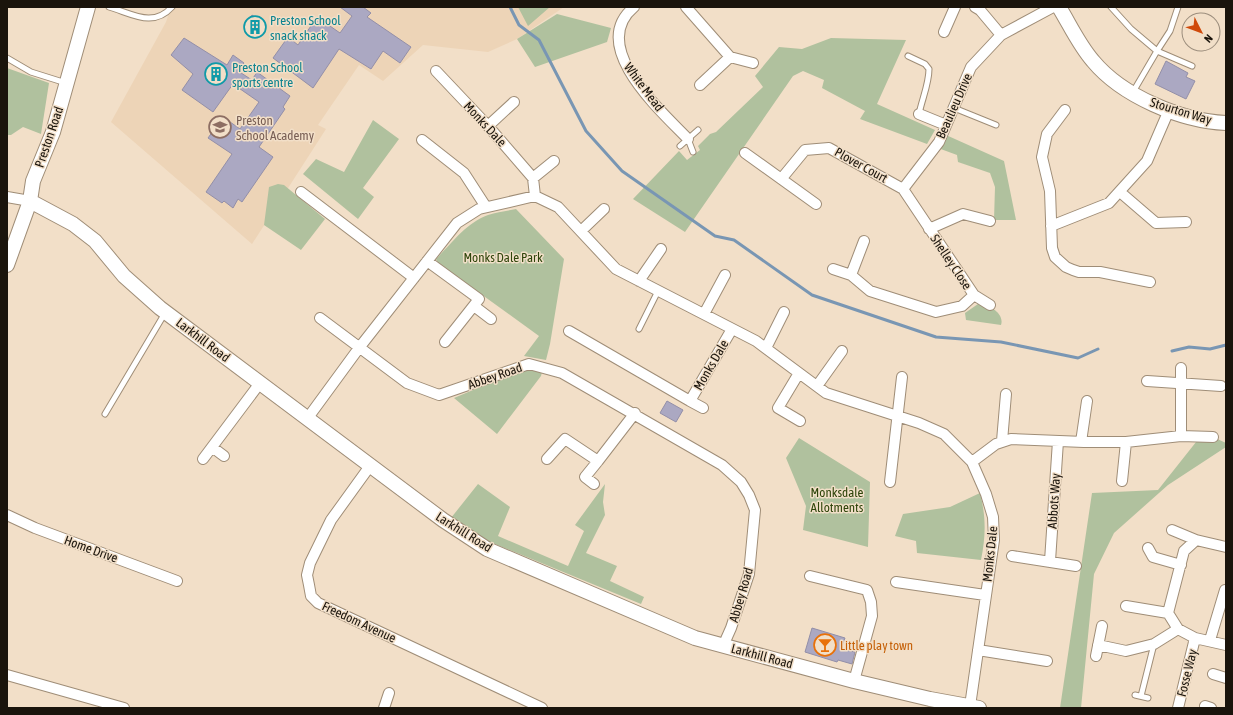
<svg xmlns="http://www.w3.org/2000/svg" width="1233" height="715" font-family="'Asap Condensed',sans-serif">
<rect width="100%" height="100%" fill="#f2dfc8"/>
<!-- built -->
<path fill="#edd4b7" d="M 171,7 L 564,7 L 517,39 L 488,52 L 423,45 L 383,81 L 359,65 L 318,125 L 326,129 L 252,244 L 111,122 L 166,22 Z"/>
<!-- green -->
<path fill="#b0c19e" d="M 518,7 L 550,7 L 528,26 Z
M 557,14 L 611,28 L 607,42 L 535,67 L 517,39 Z
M 831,38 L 906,40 L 877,104 L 935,130 L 927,144 L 860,119 L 865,111 L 822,88 L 824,80 L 803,71 L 793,76 L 685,232 L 633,199 L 679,151 L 687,160 L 700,150 L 698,146 L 710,134 L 716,132 L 763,87 L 755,76 L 779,47 L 802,49 Z
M 7,68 L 49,83 L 41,134 L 23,127 L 11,135 L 7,135 Z
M 373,120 L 399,139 L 363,188 L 374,197 L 358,219 L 303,174 L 316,159 L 344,172 Z
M 946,135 L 1004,161 L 1016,220 L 994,220 L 995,187 L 990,173 L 958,162 L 957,155 L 938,148 Z
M 278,184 L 284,185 L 325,219 L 301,250 L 264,225 L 269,187 Z
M 516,209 L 564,259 L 550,344 L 546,360 L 524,356 L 539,336 L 438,263 L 436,259 C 452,243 466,223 488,215 C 497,212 507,211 516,209 Z
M 978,304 C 988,304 1005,313 1001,325 L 966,320 L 965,313 Z
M 528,367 L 543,368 L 541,376 L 497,434 L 454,398 Z
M 1200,437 L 1213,437 L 1226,443 L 1226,447 L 1168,485 L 1114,533 L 1094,574 L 1081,708 L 1060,708 L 1092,493 L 1158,490 Z
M 799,438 L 870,482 L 868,547 L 803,530 L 806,506 L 786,458 Z
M 478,484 L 510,507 L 498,536 L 568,566 L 584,531 L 575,525 L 605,484 L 603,502 L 605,515 L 586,553 L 617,566 L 610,581 L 644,597 L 641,604 L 495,544 L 492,551 L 447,523 Z
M 980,493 C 986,516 986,536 981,560 L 917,553 L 916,541 L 895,536 L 903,514 L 950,507 Z"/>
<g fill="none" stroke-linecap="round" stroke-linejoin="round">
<!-- stream -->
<path stroke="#7996b3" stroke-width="3" d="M 510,7 L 519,25 L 539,40 L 586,131 L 622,171 L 715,236 L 734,240 L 812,295 L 936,337 L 1001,342 L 1078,358 L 1098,349
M 1172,351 L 1189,347 L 1210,349 L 1226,345"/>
</g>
<!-- building -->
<path fill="#aba8c2" stroke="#938fa8" d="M 340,7 L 363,7 L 371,13 L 367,17 L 411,47 L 400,63 L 383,51 L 371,69 L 339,49 L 313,88 L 273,58 L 288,37 L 298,45 L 317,17 L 340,33 L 352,16 Z
M 252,15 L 261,21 L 256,27 L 248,21 Z
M 184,38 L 227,65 L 233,55 L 244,63 L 238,71 L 252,80 L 257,72 L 290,96 L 283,107 L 285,109 L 259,147 L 273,157 L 242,202 L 238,199 L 233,208 L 224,201 L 222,203 L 206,192 L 232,154 L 208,138 L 223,117 L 240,129 L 259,102 L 233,84 L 213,112 L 182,90 L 193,74 L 171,55 Z
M 1166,61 L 1188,73 L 1186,77 L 1195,81 L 1186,99 L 1155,84 Z
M 667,401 L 683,410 L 676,422 L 660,413 Z
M 812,628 L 845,638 L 841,649 L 855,652 L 852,664 L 838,660 L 837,662 L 805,652 Z"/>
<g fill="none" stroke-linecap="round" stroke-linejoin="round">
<!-- lane casing -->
<g stroke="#9f8d77" stroke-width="7">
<path id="lane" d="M 109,7 C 133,14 153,28 172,7
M 1111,7 L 1131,29 L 1157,51 L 1170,31 L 1178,7
M 908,56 L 925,64 L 929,69 C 929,84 922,99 919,114
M 7,58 L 31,72 L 66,83
M 1133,92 L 1157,51 L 1192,66
M 954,108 L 996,125
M 688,139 L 693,152
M 680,146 L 698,130
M 639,329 L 658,291
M 105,414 L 165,313
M 1135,695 L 1148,698
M 1141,696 L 1154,644"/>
</g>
<!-- street casing -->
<g stroke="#9f8d77" stroke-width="12">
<path id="street" d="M 634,7 C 587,46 661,111 688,139
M 686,7 L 730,57 L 753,63
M 975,7 L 980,10 L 1001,35
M 944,32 L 955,7
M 436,71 L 488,126 L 533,178 L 535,196
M 700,85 L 730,57
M 1065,110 L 1047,134 L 1042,157 L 1050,191 L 1052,248 L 1055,257 L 1066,267 L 1073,270 L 1079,272 L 1100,272 L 1150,282
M 919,114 L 946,125
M 488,126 L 514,102
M 422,140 L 464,173 L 486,207
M 745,153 L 816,204
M 533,178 L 554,161
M 782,178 L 805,150 L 829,148 L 903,189 L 974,295 L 962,306 L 936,312 L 870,291 L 851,275 L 864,241
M 903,189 L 939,142 L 971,67 L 1001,35 L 1053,7
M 301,192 L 414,278
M 1120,192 L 1156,223 L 1186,222
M 7,197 L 30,201
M 1051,226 L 1109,203 L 1147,161 L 1169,110
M 929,229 L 963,214 L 990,221
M 581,231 L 604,209
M 427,261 L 479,299 L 445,342
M 833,269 L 851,275
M 639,281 L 661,249
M 974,295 L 990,305
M 474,306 L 491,319
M 704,314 L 725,275
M 320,318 L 407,383 L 439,395 L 529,364 L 562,373 L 722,465 L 741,482 L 749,495 L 755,510 L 749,574 L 731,628 L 723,646
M 569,331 L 690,401 L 732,329
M 766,348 L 784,312
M 1181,368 L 1181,436
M 799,373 L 778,408 L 800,421
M 1147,381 L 1221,386
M 817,386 L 842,351
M 690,401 L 703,408
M 307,419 L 359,348 L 457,223 L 479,209 L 535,196 L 558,207 L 616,269 L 756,341 L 826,393 L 919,423 L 944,434 L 972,462 L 986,494 L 993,517 L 994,540 L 970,706
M 1002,441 L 1006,394
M 1081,442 L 1087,401
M 212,447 L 224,456
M 203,459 L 260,383
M 547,459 L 565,439 L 598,461 L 635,413
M 972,462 L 996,444 L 1011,439 L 1084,442 L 1126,442 L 1181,436 L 1213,437
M 370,466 L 331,520 L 310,563 L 307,575 L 309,585 L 311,596 L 318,603 L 542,708
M 1122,481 L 1126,442
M 890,482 L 902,377
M 594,484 L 585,477 L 598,461
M 7,515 L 35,528 L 177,581
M 1172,530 L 1196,540 L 1184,551 L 1168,613 L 1178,629 L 1195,638 L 1226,645
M 1196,540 L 1226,547
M 1148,548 L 1153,557 L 1181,565
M 1012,556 L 1076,566
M 1050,561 L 1058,441
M 810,576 L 867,590 L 871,602 L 872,616 L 854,681
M 896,582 L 985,595
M 1126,606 L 1168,613
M 1210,640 L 1225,590
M 1098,645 L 1126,651 L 1154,644 L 1178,629
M 978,650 L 1047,661
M 1096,656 L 1102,626
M 1213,674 L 1226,678
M 7,675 L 124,708
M 1205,706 L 1211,708
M 384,708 L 389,693
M 1178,708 L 1195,638"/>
</g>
<!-- secondary casing -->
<g stroke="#9f8d77" stroke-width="16">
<path id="secondary" d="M 1059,7 C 1070,25 1079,45 1093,61 C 1122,96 1181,121 1226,123
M 30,201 L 73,224 L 95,241 L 124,276 L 160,308 L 443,520 L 487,549 L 695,638 L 854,681 L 930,699 L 979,708
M 7,265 L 30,201 L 33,181 L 53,132 L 88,7"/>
</g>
<!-- lane -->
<use href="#lane" stroke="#fff" stroke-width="5"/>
<!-- street -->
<use href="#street" stroke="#fff" stroke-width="10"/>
<!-- secondary -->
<use href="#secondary" stroke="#fff" stroke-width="14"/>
</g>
<!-- icons -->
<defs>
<g id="building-ring" transform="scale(1.15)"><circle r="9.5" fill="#f2dfc8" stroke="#0f9aa8" stroke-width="1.5"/><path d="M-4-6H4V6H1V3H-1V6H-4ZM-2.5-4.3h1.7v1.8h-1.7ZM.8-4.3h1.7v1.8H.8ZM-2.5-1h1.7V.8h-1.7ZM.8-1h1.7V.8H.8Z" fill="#0f9aa8"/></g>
<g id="school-ring" transform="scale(1.15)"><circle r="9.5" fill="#f2dfc8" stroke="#8d6e63" stroke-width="1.5"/><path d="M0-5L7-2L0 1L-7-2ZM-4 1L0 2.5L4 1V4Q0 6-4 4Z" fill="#8d6e63"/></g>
<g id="bar-ring" transform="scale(1.15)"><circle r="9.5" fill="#f2dfc8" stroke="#e8710a" stroke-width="1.5"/><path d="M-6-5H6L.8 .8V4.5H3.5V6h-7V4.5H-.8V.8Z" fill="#e8710a"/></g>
</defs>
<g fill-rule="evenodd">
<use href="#building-ring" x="255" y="27"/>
<use href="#building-ring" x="216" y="74"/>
<use href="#school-ring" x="220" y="127"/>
<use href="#bar-ring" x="825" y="645"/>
</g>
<g text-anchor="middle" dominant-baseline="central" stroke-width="3" stroke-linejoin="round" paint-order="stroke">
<!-- culture labels -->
<g font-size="13" fill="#0d838f" stroke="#f2dfc8" text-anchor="start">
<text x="270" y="20">Preston School<tspan x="270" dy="15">snack shack</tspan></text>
<text x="232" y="67">Preston School<tspan x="232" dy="15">sports centre</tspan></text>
</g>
<!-- street labels -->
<g font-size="13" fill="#1a140c" stroke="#f2dfc8">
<text transform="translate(644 87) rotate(53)">White Mead</text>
<text transform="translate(954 106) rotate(-66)">Beaulieu Drive</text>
<text transform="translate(1181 111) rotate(17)">Stourton Way</text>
<text transform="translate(485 124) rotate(47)">Monks Dale</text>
<text transform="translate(49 137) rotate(-71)">Preston Road</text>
<text transform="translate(861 165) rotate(29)">Plover Court</text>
<text transform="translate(951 262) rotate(56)">Shelley Close</text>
<text transform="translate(203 340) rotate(37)">Larkhill Road</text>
<text transform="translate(711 365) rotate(-60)">Monks Dale</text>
<text transform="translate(495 376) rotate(-19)">Abbey Road</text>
<text transform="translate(1054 501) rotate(-86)">Abbots Way</text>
<text transform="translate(464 532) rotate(32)">Larkhill Road</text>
<text transform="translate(91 549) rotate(20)">Home Drive</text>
<text transform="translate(990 554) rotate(-84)">Monks Dale</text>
<text transform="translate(741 595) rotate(-74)">Abbey Road</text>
<text transform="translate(359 622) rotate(25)">Freedom Avenue</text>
<text transform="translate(762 656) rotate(15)">Larkhill Road</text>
<text transform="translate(1187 673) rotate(-76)">Fosse Way</text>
</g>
<!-- education labels -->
<g font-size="13" fill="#785e54" stroke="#f2dfc8" text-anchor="start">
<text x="236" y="120">Preston<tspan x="236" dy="15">School Academy</tspan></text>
</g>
<!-- park labels -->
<g font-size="13" fill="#2f450b" stroke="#f2dfc8">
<text x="503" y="257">Monks Dale Park</text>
<text x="837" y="492">Monksdale<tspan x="837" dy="15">Allotments</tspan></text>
</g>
<!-- food labels -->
<g font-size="13" fill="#c56008" stroke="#f2dfc8" text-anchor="start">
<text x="840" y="645">Little play town</text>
</g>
</g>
<!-- border -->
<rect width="1233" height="715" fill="none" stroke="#1a140c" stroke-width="16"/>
<!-- north arrow -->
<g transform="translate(1201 32) rotate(132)"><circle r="19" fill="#f2dfc8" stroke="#9c8e7d"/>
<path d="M0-3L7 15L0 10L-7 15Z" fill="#d04a0b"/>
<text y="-6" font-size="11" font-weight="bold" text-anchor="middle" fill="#1a140c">N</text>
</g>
</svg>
